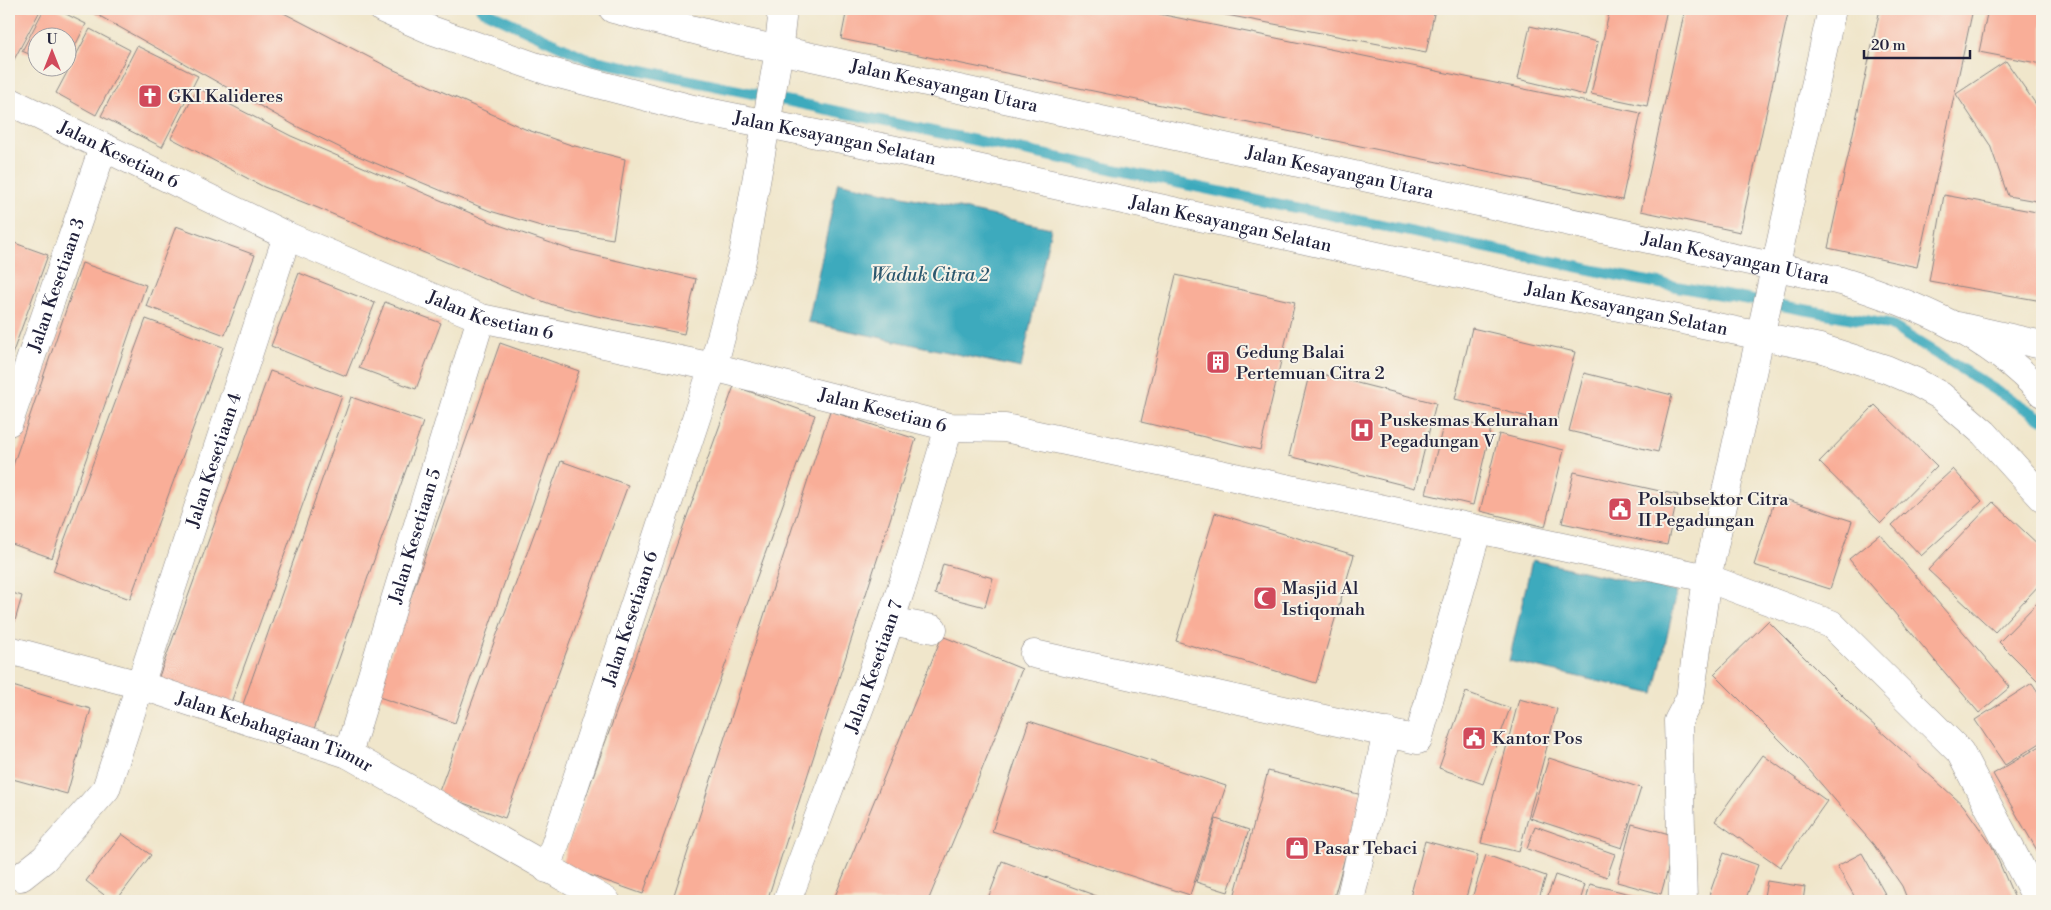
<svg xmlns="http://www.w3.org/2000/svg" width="2051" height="910" font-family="'Libre Bodoni',serif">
<rect width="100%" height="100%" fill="#f7f3e8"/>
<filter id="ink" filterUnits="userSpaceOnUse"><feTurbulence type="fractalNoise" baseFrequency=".02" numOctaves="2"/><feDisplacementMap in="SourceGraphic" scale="10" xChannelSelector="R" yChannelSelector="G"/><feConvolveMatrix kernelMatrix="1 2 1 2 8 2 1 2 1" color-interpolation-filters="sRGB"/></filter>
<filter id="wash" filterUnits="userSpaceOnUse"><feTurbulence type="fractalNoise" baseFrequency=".0096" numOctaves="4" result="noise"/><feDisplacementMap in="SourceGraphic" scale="20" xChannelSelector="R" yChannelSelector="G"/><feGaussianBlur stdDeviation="1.12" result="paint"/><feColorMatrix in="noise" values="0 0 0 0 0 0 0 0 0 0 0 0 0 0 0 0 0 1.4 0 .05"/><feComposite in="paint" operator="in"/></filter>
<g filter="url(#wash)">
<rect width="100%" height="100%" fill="#f0e6cb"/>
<!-- water -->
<path fill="#3daabd" stroke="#30667c" d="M 838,182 L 1051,228 L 1021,368 L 808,322 Z
M 1532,560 L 1677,592 L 1654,694 L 1509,661 Z"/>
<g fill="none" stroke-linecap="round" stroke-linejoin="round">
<!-- stream -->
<path stroke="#3daabd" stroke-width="11" d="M 481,9 L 588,59 L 1640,280 L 1890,325 L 2042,419"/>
</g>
<g id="blocks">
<!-- building -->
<path fill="#f9ae98" d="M 9,9 L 41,9 L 9,69 Z
M 44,9 L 56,9 L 86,24 L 68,60 L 68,38 L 38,38 L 38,58 L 22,51 Z
M 87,9 L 276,9 L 392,69 L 525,129 L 571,145 L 625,159 L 613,239 L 551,229 L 490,211 L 351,153 L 294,125 Z
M 683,9 L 697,9 L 695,13 Z
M 847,9 L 1135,9 L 1641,113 L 1622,200 L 841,39 Z
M 1195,9 L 1435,9 L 1426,53 Z
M 1610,9 L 1667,9 L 1647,106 L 1591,94 Z
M 1685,9 L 1789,9 L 1740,232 L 1641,211 Z
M 1880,9 L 1973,9 L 1917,267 L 1828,248 Z
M 1988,9 L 2042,9 L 2042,64 L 1979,52 Z
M 1530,26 L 1598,42 L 1585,95 L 1518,79 Z
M 90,29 L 130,50 L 96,115 L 56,93 Z
M 137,46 L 198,76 L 162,147 L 101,116 Z
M 2006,61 L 2042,113 L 2042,202 L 2008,196 L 1990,145 L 1956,94 Z
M 198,88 L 291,136 L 496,224 L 571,250 L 696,279 L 684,334 L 597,316 L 553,305 L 510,289 L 318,208 L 264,187 L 171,138 Z
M 1944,195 L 2042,213 L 2042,301 L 1929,281 Z
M 176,226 L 255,255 L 225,335 L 146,306 Z
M 9,241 L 48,255 L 9,363 Z
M 82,263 L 146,285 L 52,558 L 9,543 L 9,477 Z
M 299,273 L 375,303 L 346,376 L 271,346 Z
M 1176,275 L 1295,302 L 1260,450 L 1141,422 Z
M 385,302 L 441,323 L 416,389 L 359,368 Z
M 146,319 L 223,347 L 130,599 L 53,571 Z
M 1472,328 L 1575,352 L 1556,424 L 1455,399 Z
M 500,343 L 579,371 L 455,723 L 376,696 Z
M 270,371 L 342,396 L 229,708 L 157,682 Z
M 1310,371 L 1436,403 L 1415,488 L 1289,456 Z
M 1584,373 L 1672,395 L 1658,452 L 1569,431 Z
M 734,386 L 815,415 L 643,894 L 561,865 Z
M 351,397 L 423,422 L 313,732 L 242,707 Z
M 1875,405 L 1937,466 L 1881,523 L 1819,462 Z
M 830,411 L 916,439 L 767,901 L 672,901 Z
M 1445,418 L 1491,428 L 1473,505 L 1426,494 Z
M 1499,434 L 1564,450 L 1545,527 L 1480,511 Z
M 561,461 L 628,485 L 505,818 L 438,794 Z
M 1953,469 L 1982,501 L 1921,556 L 1892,525 Z
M 1574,472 L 1678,495 L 1667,545 L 1562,523 Z
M 1776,496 L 1852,521 L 1830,589 L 1754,565 Z
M 1993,502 L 2042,548 L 2042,582 L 1995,632 L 1928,570 Z
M 1215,513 L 1354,555 L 1316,683 L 1176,641 Z
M 1880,534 L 2010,687 L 1979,713 L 1849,559 Z
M 943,564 L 993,578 L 985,607 L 935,594 Z
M 9,592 L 22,596 L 11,635 L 9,635 Z
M 2042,598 L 2042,676 L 2038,681 L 1999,642 Z
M 1768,621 L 1857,710 L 1963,805 L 1992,846 L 2016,901 L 1908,901 L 1902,886 L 1873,844 L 1803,763 L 1714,674 Z
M 942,636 L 1022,669 L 965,812 L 928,901 L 833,901 Z
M 2032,683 L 2042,698 L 2042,742 L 2005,765 L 1975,720 Z
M 9,685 L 91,709 L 67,794 L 9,778 Z
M 1466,692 L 1510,708 L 1483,784 L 1439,768 Z
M 1519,699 L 1557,709 L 1519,852 L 1481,843 Z
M 1029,721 L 1226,786 L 1190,895 L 992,831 Z
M 2042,745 L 2042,859 L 1993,774 Z
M 1763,755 L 1827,801 L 1780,867 L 1715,821 Z
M 1549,758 L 1641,788 L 1622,848 L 1530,818 Z
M 1268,771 L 1362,795 L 1333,901 L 1233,901 Z
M 1216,819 L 1249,830 L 1228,892 L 1196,882 Z
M 1632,824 L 1677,836 L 1661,894 L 1617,882 Z
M 1535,826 L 1615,854 L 1607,877 L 1527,849 Z
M 122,834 L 151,855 L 116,901 L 112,901 L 86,881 Z
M 1425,841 L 1478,855 L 1465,901 L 1409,901 Z
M 1724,853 L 1758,865 L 1745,901 L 1707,901 Z
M 1862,853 L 1889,901 L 1857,901 L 1837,866 Z
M 1486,855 L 1546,876 L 1538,901 L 1471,901 Z
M 1002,861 L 1110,901 L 987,901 Z
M 1555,875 L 1585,885 L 1580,901 L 1546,901 Z
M 1767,881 L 1805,887 L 1803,901 L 1763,901 Z
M 1590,884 L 1658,901 L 1586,901 Z"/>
</g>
</g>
<g filter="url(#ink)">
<use href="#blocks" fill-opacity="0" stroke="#898483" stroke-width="1"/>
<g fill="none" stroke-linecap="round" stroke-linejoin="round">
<!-- street casing -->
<g stroke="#898483" stroke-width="29">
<g id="street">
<path id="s1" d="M 9,101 L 287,236 L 481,318 L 713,367 L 949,427 L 1005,428 L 1707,578 L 1831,624 L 1960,752 L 2038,901"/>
<path d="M 1957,326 L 2042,345"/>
<path id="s2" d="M 9,422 L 103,148"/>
<path d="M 890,621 L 933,629"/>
<path id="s3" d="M 9,650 L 140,685 L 348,754 L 606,901"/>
<path d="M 1034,654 L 1418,740 L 1477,531"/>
<path id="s4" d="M 348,754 L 481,318"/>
<path id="s5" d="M 547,869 L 713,367 L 743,256 L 777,62 L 782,18 L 779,9"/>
<path id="s6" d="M 21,877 L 44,859 L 106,789 L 287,236"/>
<path id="s7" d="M 787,901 L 870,680 L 904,580 L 949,427"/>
<path d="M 1350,901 L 1387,732"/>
<path d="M 1683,901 L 1678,721 L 1690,698 L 1707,578 L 1832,9"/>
</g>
</g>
<!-- secondary casing -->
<g stroke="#898483" stroke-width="29">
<g id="secondary">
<path id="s8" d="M 383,9 L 431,30 L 551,72 L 693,109 L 891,149 L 1496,282 L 1820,348 L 1886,369 L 1914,381 L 1941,396 L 1984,433 L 2042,497"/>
<path id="s9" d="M 613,9 L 729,39 L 1841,281 C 1915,304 1989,334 2042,393"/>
</g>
</g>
<!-- street -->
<use href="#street" stroke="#fff" stroke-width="28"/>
<!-- secondary -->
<use href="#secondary" stroke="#fff" stroke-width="28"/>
</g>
</g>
<!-- icons -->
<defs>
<g id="church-square" transform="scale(1.25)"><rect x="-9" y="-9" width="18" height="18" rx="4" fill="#d1495b" stroke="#f7f3e8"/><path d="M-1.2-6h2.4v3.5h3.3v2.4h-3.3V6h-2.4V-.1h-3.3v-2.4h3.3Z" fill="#fff"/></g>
<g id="building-square" transform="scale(1.25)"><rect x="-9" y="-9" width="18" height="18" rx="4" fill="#d1495b" stroke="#f7f3e8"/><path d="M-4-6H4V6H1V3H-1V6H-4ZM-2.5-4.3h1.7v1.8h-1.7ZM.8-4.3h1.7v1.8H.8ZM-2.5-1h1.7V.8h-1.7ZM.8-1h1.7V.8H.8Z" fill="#fff"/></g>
<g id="hospital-square" transform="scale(1.25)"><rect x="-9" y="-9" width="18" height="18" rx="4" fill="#d1495b" stroke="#f7f3e8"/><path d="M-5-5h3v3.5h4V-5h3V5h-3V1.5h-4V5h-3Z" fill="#fff"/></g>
<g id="civic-square" transform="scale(1.25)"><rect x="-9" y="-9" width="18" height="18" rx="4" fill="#d1495b" stroke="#f7f3e8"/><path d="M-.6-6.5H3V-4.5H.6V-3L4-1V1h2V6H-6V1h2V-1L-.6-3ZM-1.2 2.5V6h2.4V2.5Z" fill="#fff"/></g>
<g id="mosque-square" transform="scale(1.25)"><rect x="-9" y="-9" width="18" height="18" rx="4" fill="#d1495b" stroke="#f7f3e8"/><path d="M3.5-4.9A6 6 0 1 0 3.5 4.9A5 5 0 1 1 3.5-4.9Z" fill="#fff"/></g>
<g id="shop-square" transform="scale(1.25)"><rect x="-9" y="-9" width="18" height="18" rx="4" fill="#d1495b" stroke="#f7f3e8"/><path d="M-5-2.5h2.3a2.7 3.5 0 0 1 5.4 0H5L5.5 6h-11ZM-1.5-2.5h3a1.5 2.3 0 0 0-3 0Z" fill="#fff"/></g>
</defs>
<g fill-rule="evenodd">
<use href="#church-square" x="150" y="96"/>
<use href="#building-square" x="1218" y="362"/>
<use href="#hospital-square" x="1362" y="430"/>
<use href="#civic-square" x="1620" y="509"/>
<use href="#mosque-square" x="1265" y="598"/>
<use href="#civic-square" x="1474" y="738"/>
<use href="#shop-square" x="1297" y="848"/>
</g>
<g text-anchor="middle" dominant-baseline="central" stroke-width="4" stroke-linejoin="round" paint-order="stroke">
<!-- street labels -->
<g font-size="18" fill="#22223b" stroke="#f7f3e8">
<text stroke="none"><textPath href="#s9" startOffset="340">Jalan Kesayangan Utara</textPath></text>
<text stroke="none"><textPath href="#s8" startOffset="471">Jalan Kesayangan Selatan</textPath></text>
<text stroke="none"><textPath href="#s1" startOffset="122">Jalan Kesetian 6</textPath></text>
<text stroke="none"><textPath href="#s9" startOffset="745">Jalan Kesayangan Utara</textPath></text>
<text stroke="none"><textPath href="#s8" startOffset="876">Jalan Kesayangan Selatan</textPath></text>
<text stroke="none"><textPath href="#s9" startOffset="1150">Jalan Kesayangan Utara</textPath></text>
<text stroke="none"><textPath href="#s2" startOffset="145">Jalan Kesetiaan 3</textPath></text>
<text stroke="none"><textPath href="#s8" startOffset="1281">Jalan Kesayangan Selatan</textPath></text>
<text stroke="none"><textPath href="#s1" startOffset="528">Jalan Kesetian 6</textPath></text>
<text stroke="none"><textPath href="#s1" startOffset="932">Jalan Kesetian 6</textPath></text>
<text stroke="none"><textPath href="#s6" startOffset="469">Jalan Kesetiaan 4</textPath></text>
<text stroke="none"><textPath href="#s4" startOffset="228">Jalan Kesetiaan 5</textPath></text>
<text stroke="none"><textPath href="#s5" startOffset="264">Jalan Kesetiaan 6</textPath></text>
<text stroke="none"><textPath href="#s7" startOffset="250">Jalan Kesetiaan 7</textPath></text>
<text stroke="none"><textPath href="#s3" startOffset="278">Jalan Kebahagiaan Timur</textPath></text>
</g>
<!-- poi labels -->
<g font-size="18" fill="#22223b" stroke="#f7f3e8" text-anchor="start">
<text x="168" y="96">GKI Kalideres</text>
<text x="1236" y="352">Gedung Balai<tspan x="1236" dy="21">Pertemuan Citra 2</tspan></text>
<text x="1380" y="420">Puskesmas Kelurahan<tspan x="1380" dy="21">Pegadungan V</tspan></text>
<text x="1638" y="499">Polsubsektor Citra<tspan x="1638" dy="21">II Pegadungan</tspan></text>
<text x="1282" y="588">Masjid Al<tspan x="1282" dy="21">Istiqomah</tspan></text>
<text x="1492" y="738">Kantor Pos</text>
<text x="1314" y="848">Pasar Tebaci</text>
</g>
<!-- water labels -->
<g font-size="19" font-style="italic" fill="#2d586f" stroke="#f7f3e8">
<text x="930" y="275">Waduk Citra 2</text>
</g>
</g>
<!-- margin -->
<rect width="2051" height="910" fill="none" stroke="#f7f3e8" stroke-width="30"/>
<!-- north arrow -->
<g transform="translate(52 52)"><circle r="24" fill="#f7f3e8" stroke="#a29fa3"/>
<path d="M0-4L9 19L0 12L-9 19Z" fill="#d1495b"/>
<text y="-8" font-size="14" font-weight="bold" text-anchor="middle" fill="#22223b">U</text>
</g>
<!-- scale -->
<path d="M1864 50v8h106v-8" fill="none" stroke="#22223b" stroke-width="2.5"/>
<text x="1871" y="50" font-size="15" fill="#22223b" stroke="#f7f3e8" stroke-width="4" paint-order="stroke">20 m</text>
</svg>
